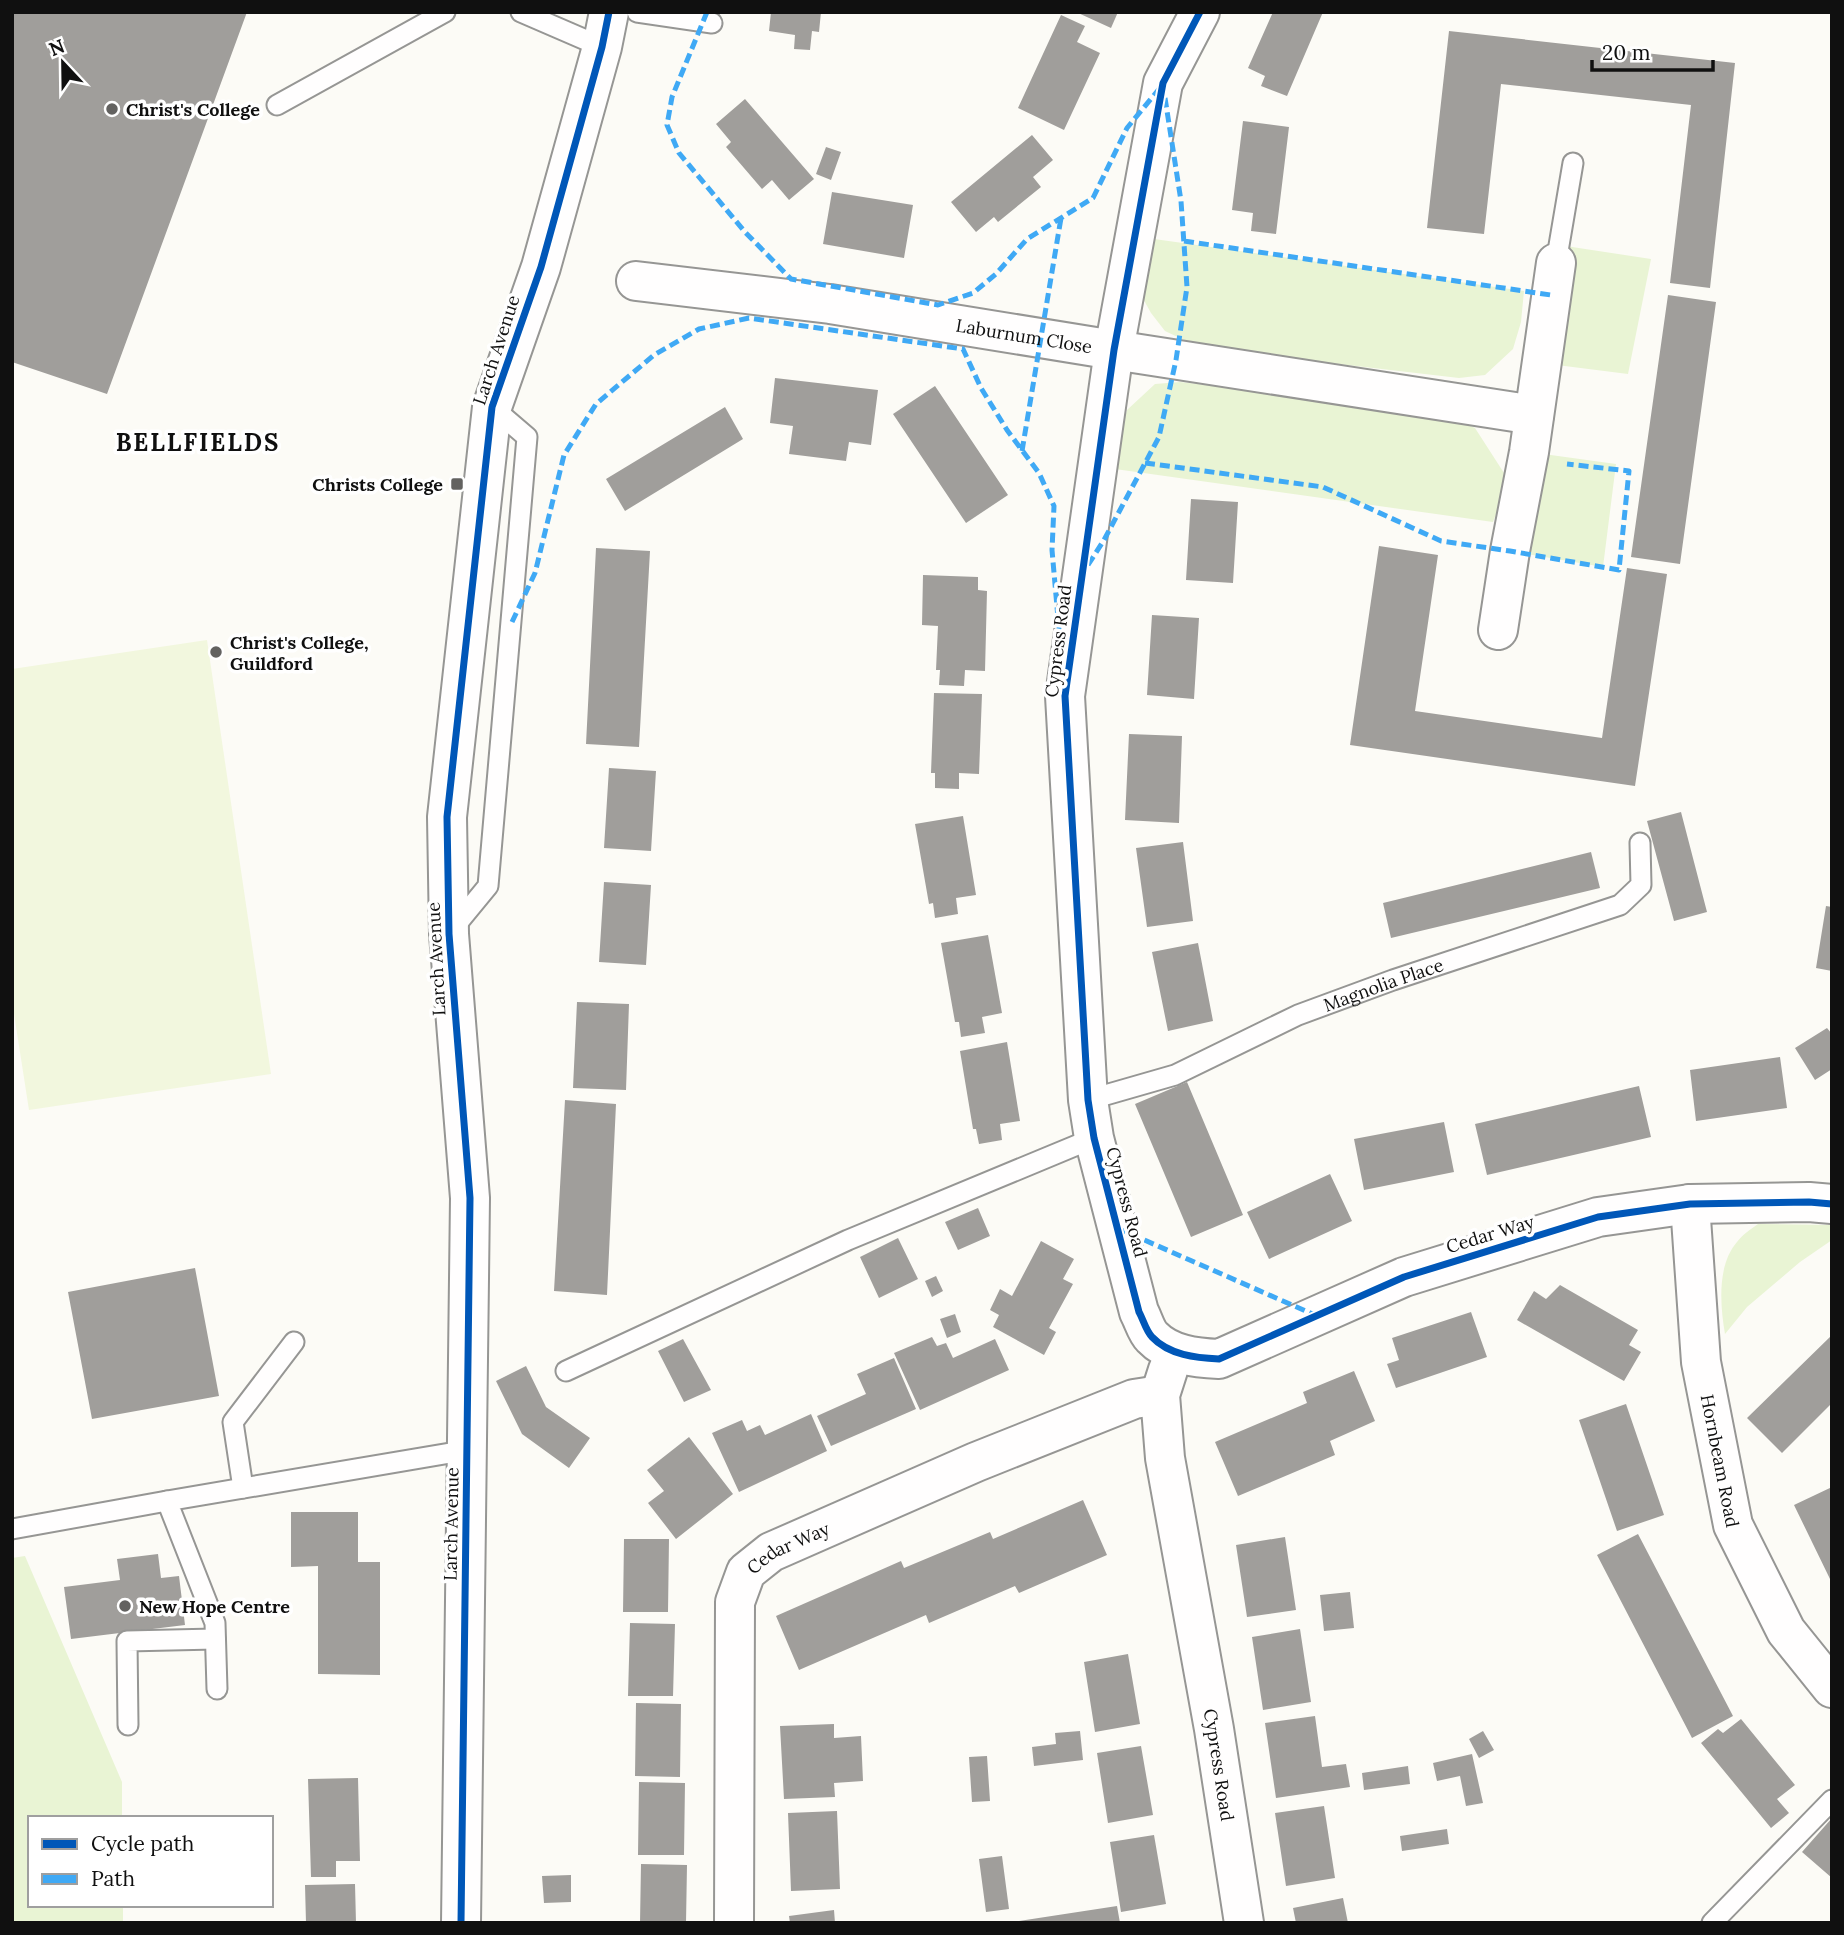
<svg xmlns="http://www.w3.org/2000/svg" width="1844" height="1935" font-family="Lora,serif">
<rect width="100%" height="100%" fill="#fcfbf6"/>
<!-- green -->
<path fill="#e9f4d4" d="M 1147,238 L 1524,291 L 1521,322 L 1513,349 L 1485,375 L 1459,378 L 1201,348 L 1165,331 L 1151,313 L 1136,286 Z
M 1559,245 L 1651,259 L 1628,374 L 1541,363 Z
M 1180,382 L 1439,411 L 1475,428 L 1504,473 L 1501,501 L 1493,522 L 1115,469 L 1119,438 L 1127,410 L 1155,384 Z
M 1529,452 L 1616,464 L 1603,567 L 1510,551 Z
M 1758,1224 L 1832,1225 L 1832,1240 L 1800,1262 L 1747,1307 L 1725,1334 C 1720,1305 1717,1265 1737,1242 C 1742,1235 1751,1229 1758,1224 Z
M 25,1556 L 122,1782 L 122,1818 L 30,1818 L 30,1905 L 123,1905 L 123,1923 L 12,1923 L 12,1558 Z"/>
<!-- pitch -->
<path fill="#f2f7de" d="M 207,640 L 271,1074 L 29,1110 L 12,1001 L 12,669 Z"/>
<!-- building -->
<path fill="#a09e9b" d="M 12,12 L 247,12 L 107,394 L 12,362 Z
M 771,12 L 821,12 L 819,32 L 812,31 L 810,50 L 794,49 L 795,35 L 769,31 Z
M 1076,12 L 1118,12 L 1111,28 Z
M 1273,12 L 1323,12 L 1287,96 L 1261,86 L 1265,76 L 1248,68 Z
M 1061,15 L 1085,26 L 1077,42 L 1100,53 L 1064,130 L 1018,108 Z
M 1449,31 L 1735,63 L 1710,288 L 1670,283 L 1691,105 L 1501,84 L 1484,234 L 1427,228 Z
M 745,99 L 814,179 L 789,200 L 772,180 L 762,189 L 726,147 L 731,142 L 716,124 Z
M 1243,121 L 1289,127 L 1276,234 L 1251,231 L 1253,213 L 1232,210 Z
M 1032,135 L 1053,160 L 1033,177 L 1041,187 L 998,222 L 994,217 L 976,232 L 951,202 Z
M 826,147 L 841,152 L 831,180 L 816,174 Z
M 832,192 L 913,205 L 904,258 L 823,244 Z
M 1668,295 L 1716,302 L 1680,564 L 1631,557 Z
M 775,378 L 878,390 L 871,445 L 849,442 L 846,461 L 789,454 L 793,426 L 770,423 Z
M 935,386 L 1008,495 L 966,523 L 893,414 Z
M 725,407 L 743,439 L 625,511 L 606,479 Z
M 1191,499 L 1238,502 L 1233,583 L 1186,580 Z
M 1379,546 L 1438,555 L 1415,711 L 1602,738 L 1627,568 L 1667,574 L 1635,786 L 1350,745 Z
M 596,548 L 650,551 L 639,747 L 586,744 Z
M 923,575 L 978,577 L 978,590 L 987,591 L 985,671 L 965,670 L 964,686 L 939,685 L 940,670 L 936,670 L 938,626 L 922,625 Z
M 1152,615 L 1199,618 L 1194,699 L 1147,695 Z
M 934,693 L 982,694 L 979,774 L 959,773 L 959,789 L 935,788 L 935,773 L 931,773 Z
M 1129,734 L 1182,736 L 1179,823 L 1125,820 Z
M 609,768 L 656,771 L 651,851 L 604,848 Z
M 1681,812 L 1707,912 L 1674,921 L 1647,821 Z
M 963,816 L 976,895 L 956,898 L 958,914 L 935,918 L 933,903 L 929,904 L 915,824 Z
M 1183,842 L 1193,921 L 1147,927 L 1136,848 Z
M 1591,852 L 1600,888 L 1391,938 L 1383,903 Z
M 604,882 L 651,885 L 646,965 L 599,962 Z
M 1826,906 L 1832,907 L 1832,971 L 1816,968 Z
M 988,935 L 1002,1013 L 982,1017 L 985,1033 L 961,1037 L 959,1022 L 955,1022 L 941,943 Z
M 1198,943 L 1213,1021 L 1168,1031 L 1152,952 Z
M 577,1002 L 629,1004 L 626,1090 L 573,1088 Z
M 1827,1028 L 1832,1034 L 1832,1069 L 1815,1080 L 1795,1048 Z
M 1007,1042 L 1020,1121 L 1000,1124 L 1002,1140 L 979,1144 L 976,1129 L 973,1129 L 960,1051 Z
M 1780,1057 L 1787,1108 L 1696,1121 L 1690,1070 Z
M 1187,1082 L 1243,1215 L 1191,1237 L 1135,1104 Z
M 1639,1086 L 1651,1137 L 1487,1175 L 1475,1124 Z
M 565,1100 L 616,1104 L 607,1295 L 554,1291 Z
M 1444,1122 L 1454,1172 L 1364,1190 L 1354,1139 Z
M 1330,1174 L 1352,1221 L 1269,1259 L 1247,1212 Z
M 978,1208 L 990,1236 L 958,1250 L 945,1222 Z
M 898,1238 L 918,1279 L 879,1298 L 860,1257 Z
M 1041,1241 L 1074,1259 L 1063,1279 L 1073,1284 L 1049,1328 L 1056,1332 L 1044,1355 L 993,1327 L 999,1315 L 990,1310 L 1000,1289 L 1012,1296 Z
M 195,1268 L 219,1396 L 92,1419 L 68,1292 Z
M 936,1276 L 943,1291 L 932,1297 L 925,1281 Z
M 1560,1285 L 1638,1330 L 1629,1345 L 1641,1352 L 1624,1381 L 1517,1320 L 1534,1291 L 1546,1299 Z
M 1471,1312 L 1487,1357 L 1396,1388 L 1387,1364 L 1399,1360 L 1392,1338 Z
M 955,1314 L 961,1332 L 947,1338 L 940,1319 Z
M 1832,1335 L 1832,1403 L 1782,1453 L 1747,1418 Z
M 932,1337 L 937,1346 L 946,1343 L 953,1358 L 995,1339 L 1009,1370 L 920,1410 L 894,1353 Z
M 683,1339 L 711,1390 L 684,1402 L 658,1351 Z
M 894,1358 L 916,1409 L 831,1446 L 817,1416 L 866,1394 L 857,1374 Z
M 526,1366 L 546,1407 L 590,1438 L 569,1468 L 522,1434 L 496,1381 Z
M 1354,1371 L 1375,1421 L 1330,1441 L 1335,1455 L 1238,1496 L 1215,1442 L 1307,1403 L 1303,1392 Z
M 1626,1404 L 1664,1515 L 1617,1531 L 1579,1420 Z
M 811,1414 L 827,1451 L 739,1492 L 712,1433 L 742,1420 L 747,1431 L 760,1425 L 765,1435 Z
M 689,1437 L 733,1494 L 676,1539 L 648,1503 L 664,1491 L 647,1470 Z
M 1832,1487 L 1832,1578 L 1830,1579 L 1794,1505 Z
M 1083,1500 L 1107,1555 L 1019,1593 L 1015,1586 L 929,1623 L 926,1615 L 799,1670 L 776,1616 L 901,1561 L 904,1568 L 990,1532 L 993,1539 Z
M 291,1512 L 358,1512 L 358,1562 L 380,1562 L 380,1675 L 318,1674 L 318,1566 L 291,1567 Z
M 1638,1534 L 1733,1716 L 1692,1738 L 1597,1555 Z
M 1285,1537 L 1296,1610 L 1247,1617 L 1236,1545 Z
M 624,1539 L 669,1539 L 668,1612 L 623,1612 Z
M 158,1554 L 161,1578 L 179,1576 L 185,1625 L 71,1639 L 64,1587 L 120,1580 L 117,1559 Z
M 1350,1592 L 1354,1628 L 1324,1631 L 1320,1595 Z
M 630,1623 L 675,1624 L 673,1696 L 628,1696 Z
M 1300,1629 L 1311,1702 L 1263,1710 L 1252,1637 Z
M 1128,1654 L 1140,1724 L 1095,1732 L 1084,1662 Z
M 636,1703 L 681,1704 L 680,1777 L 635,1776 Z
M 1315,1716 L 1322,1767 L 1346,1764 L 1350,1787 L 1276,1798 L 1265,1723 Z
M 1741,1719 L 1795,1785 L 1777,1799 L 1789,1813 L 1771,1828 L 1701,1743 L 1718,1729 L 1723,1733 Z
M 834,1724 L 834,1738 L 861,1736 L 863,1781 L 834,1783 L 835,1797 L 784,1799 L 780,1726 Z
M 1080,1731 L 1083,1760 L 1034,1766 L 1032,1747 L 1056,1744 L 1055,1733 Z
M 1483,1731 L 1494,1750 L 1479,1758 L 1469,1739 Z
M 1141,1746 L 1153,1815 L 1108,1823 L 1097,1753 Z
M 1472,1754 L 1483,1803 L 1466,1806 L 1460,1776 L 1437,1781 L 1433,1763 Z
M 987,1756 L 990,1801 L 972,1802 L 969,1757 Z
M 1408,1766 L 1410,1784 L 1364,1790 L 1362,1773 Z
M 358,1778 L 360,1861 L 336,1861 L 336,1877 L 311,1877 L 308,1779 Z
M 639,1782 L 685,1783 L 684,1855 L 638,1855 Z
M 1324,1806 L 1335,1878 L 1286,1886 L 1275,1813 Z
M 837,1811 L 840,1889 L 791,1891 L 788,1813 Z
M 1832,1818 L 1832,1878 L 1802,1852 Z
M 1447,1829 L 1449,1844 L 1402,1851 L 1400,1836 Z
M 1154,1835 L 1166,1904 L 1121,1912 L 1110,1842 Z
M 1002,1856 L 1009,1909 L 986,1912 L 979,1859 Z
M 641,1864 L 687,1865 L 686,1923 L 640,1923 Z
M 571,1875 L 571,1902 L 544,1903 L 542,1876 Z
M 355,1884 L 356,1923 L 306,1923 L 305,1885 Z
M 1343,1898 L 1348,1923 L 1296,1923 L 1293,1908 Z
M 1117,1906 L 1120,1923 L 1019,1923 L 1019,1921 Z
M 834,1910 L 835,1923 L 790,1923 L 789,1916 Z"/>
<g fill="none" stroke-linecap="round" stroke-linejoin="round">
<!-- service casing -->
<g stroke="#969694" stroke-width="23">
<g id="service">
<path d="M 521,12 L 602,47"/>
<path d="M 637,12 L 712,23"/>
<path d="M 277,105 L 445,12"/>
<path d="M 1556,263 L 1573,163"/>
<path d="M 451,931 L 488,886 L 527,437 L 492,407"/>
<path id="s1" d="M 1088,1100 L 1175,1075 L 1298,1015 L 1393,980 L 1620,905 L 1641,885 L 1640,843"/>
<path d="M 566,1371 L 848,1240 L 1094,1138"/>
<path d="M 243,1488 L 233,1422 L 294,1342"/>
<path d="M 12,1529 L 167,1501"/>
<path d="M 217,1689 L 215,1623 L 167,1501 L 468,1450"/>
<path d="M 128,1725 L 127,1641 L 215,1639"/>
<path d="M 1712,1923 L 1832,1800"/>
</g>
</g>
<!-- minor casing -->
<g stroke="#969694" stroke-width="42">
<g id="minor">
<path d="M 1200,12 L 1163,83 L 1114,350 L 1065,696 L 1088,1100 L 1094,1138 L 1139,1312 C 1143,1319 1146,1331 1152,1337 C 1169,1355 1196,1358 1219,1359 L 1404,1277 L 1598,1217 L 1690,1204 L 1809,1202 L 1832,1204"/>
<path id="s2" d="M 636,281 L 830,304 L 1114,350 L 1534,415"/>
<path d="M 1498,630 L 1510,551 L 1529,452 L 1556,263"/>
<path id="s3" d="M 1690,1204 L 1701,1362 L 1733,1525 L 1786,1631 L 1832,1688"/>
<path id="s4" d="M 1168,1370 L 1160,1395 L 1165,1458 L 1214,1729 L 1244,1923"/>
<path d="M 461,1923 L 470,1198 L 449,934 L 447,817 L 492,407 L 541,267 L 602,47 L 609,12"/>
<path id="s5" d="M 734,1923 L 735,1602 L 746,1572 L 771,1552 L 976,1462 L 1134,1399 L 1160,1395"/>
</g>
</g>
<!-- service -->
<use href="#service" stroke="#fffefe" stroke-width="19"/>
<!-- minor -->
<use href="#minor" stroke="#fffefe" stroke-width="38"/>
<!-- quiet -->
<path stroke="#3fa9f5" stroke-width="5" stroke-dasharray="10 5" stroke-linecap="butt" d="M 707,12 L 672,97 L 667,125 L 679,153 L 745,232 L 791,279 L 938,305 L 973,293 L 996,274 L 1027,239 L 1093,198 L 1127,128 L 1159,89
M 1184,241 L 1551,295
M 1022,451 L 1061,218
M 1145,463 L 1323,487 L 1441,541 L 1510,551 L 1619,570 L 1629,471 L 1567,464
M 1088,565 L 1104,540 L 1159,437 L 1176,360 L 1187,287 L 1181,201 L 1165,98
M 512,622 L 535,573 L 564,455 L 596,404 L 654,355 L 699,329 L 749,318 L 963,349 L 981,388 L 1007,430 L 1039,473 L 1054,506 L 1052,550 L 1062,664
M 1117,1228 L 1317,1316"/>
<!-- cycleway casing -->
<g stroke="#fff" stroke-width="11">
<path id="cycleway" d="M 1200,12 L 1163,83 L 1114,350 L 1065,696 L 1088,1100 L 1094,1138 L 1139,1312 C 1143,1319 1146,1331 1152,1337 C 1169,1355 1196,1358 1219,1359 L 1404,1277 L 1598,1217 L 1690,1204 L 1809,1202 L 1832,1204
M 461,1923 L 470,1198 L 449,934 L 447,817 L 492,407 L 541,267 L 602,47 L 609,12"/>
</g>
<!-- cycleway -->
<use href="#cycleway" stroke="#0057b8" stroke-width="7"/>
</g>
<!-- markers -->
<g fill="#636260" stroke="#fff" stroke-width="2.5">
<circle cx="112" cy="109" r="7"/>
<rect x="450" y="477" width="14" height="14" rx="3.5"/>
<circle cx="216" cy="652" r="7"/>
<circle cx="125" cy="1606" r="7"/>
</g>
<g text-anchor="middle" dominant-baseline="central" stroke-width="7" stroke-linejoin="round" paint-order="stroke">
<!-- poi labels -->
<g font-size="18" font-weight="bold" fill="#101010" stroke="#fff" text-anchor="start">
<text x="126" y="109">Christ's College</text>
<text x="443" y="484" text-anchor="end">Christs College</text>
<text x="230" y="642">Christ's College,<tspan x="230" dy="21">Guildford</tspan></text>
<text x="139" y="1606">New Hope Centre</text>
</g>
<!-- street labels -->
<g font-size="18" fill="#101010" stroke="#fff">
<text stroke="none"><textPath href="#s2" startOffset="392">Laburnum Close</textPath></text>
<text transform="translate(496 350) rotate(-72)">Larch Avenue</text>
<text transform="translate(1058 641) rotate(-83)">Cypress Road</text>
<text transform="translate(436 959) rotate(-93)">Larch Avenue</text>
<text stroke="none"><textPath href="#s1" startOffset="318">Magnolia Place</textPath></text>
<text transform="translate(1127 1202) rotate(75)">Cypress Road</text>
<text transform="translate(1490 1234) rotate(-17)">Cedar Way</text>
<text stroke="none"><textPath href="#s3" startOffset="259">Hornbeam Road</textPath></text>
<text transform="translate(451 1524) rotate(-89)">Larch Avenue</text>
<text stroke="none"><textPath href="#s5" startOffset="402">Cedar Way</textPath></text>
<text stroke="none"><textPath href="#s4" startOffset="401">Cypress Road</textPath></text>
</g>
<!-- district labels -->
<g font-size="24" font-weight="bold" letter-spacing="2" fill="#101010" stroke="#fff">
<text x="198" y="442">BELLFIELDS</text>
</g>
</g>
<!-- border -->
<rect width="1844" height="1935" fill="none" stroke="#101010" stroke-width="28"/>
<!-- legend -->
<rect x="28" y="1816" width="245" height="91" fill="#ffffff" stroke="#9f9f9f" stroke-width="2"/>
<rect x="42" y="1839" width="35" height="10" fill="#0057b8" stroke="#9f9f9f" stroke-width="2"/>
<text x="91" y="1851" font-size="21" fill="#101010">Cycle path</text>
<rect x="42" y="1874" width="35" height="10" fill="#3fa9f5" stroke="#9f9f9f" stroke-width="2"/>
<text x="91" y="1886" font-size="21" fill="#101010">Path</text>
<!-- north arrow -->
<g transform="translate(63 63) rotate(338)" stroke="#ffffff" stroke-width="5" paint-order="stroke">
<path d="M0-5L12 26L0 18L-12 26Z" fill="#101010"/>
<text y="-10" font-size="19" font-weight="bold" text-anchor="middle" fill="#101010">N</text>
</g>
<!-- scale -->
<path d="M1592 60v10h121v-10" fill="none" stroke="#101010" stroke-width="3.5"/>
<text x="1602" y="60" font-size="21" fill="#101010" stroke="#ffffff" stroke-width="5" paint-order="stroke">20 m</text>
</svg>
